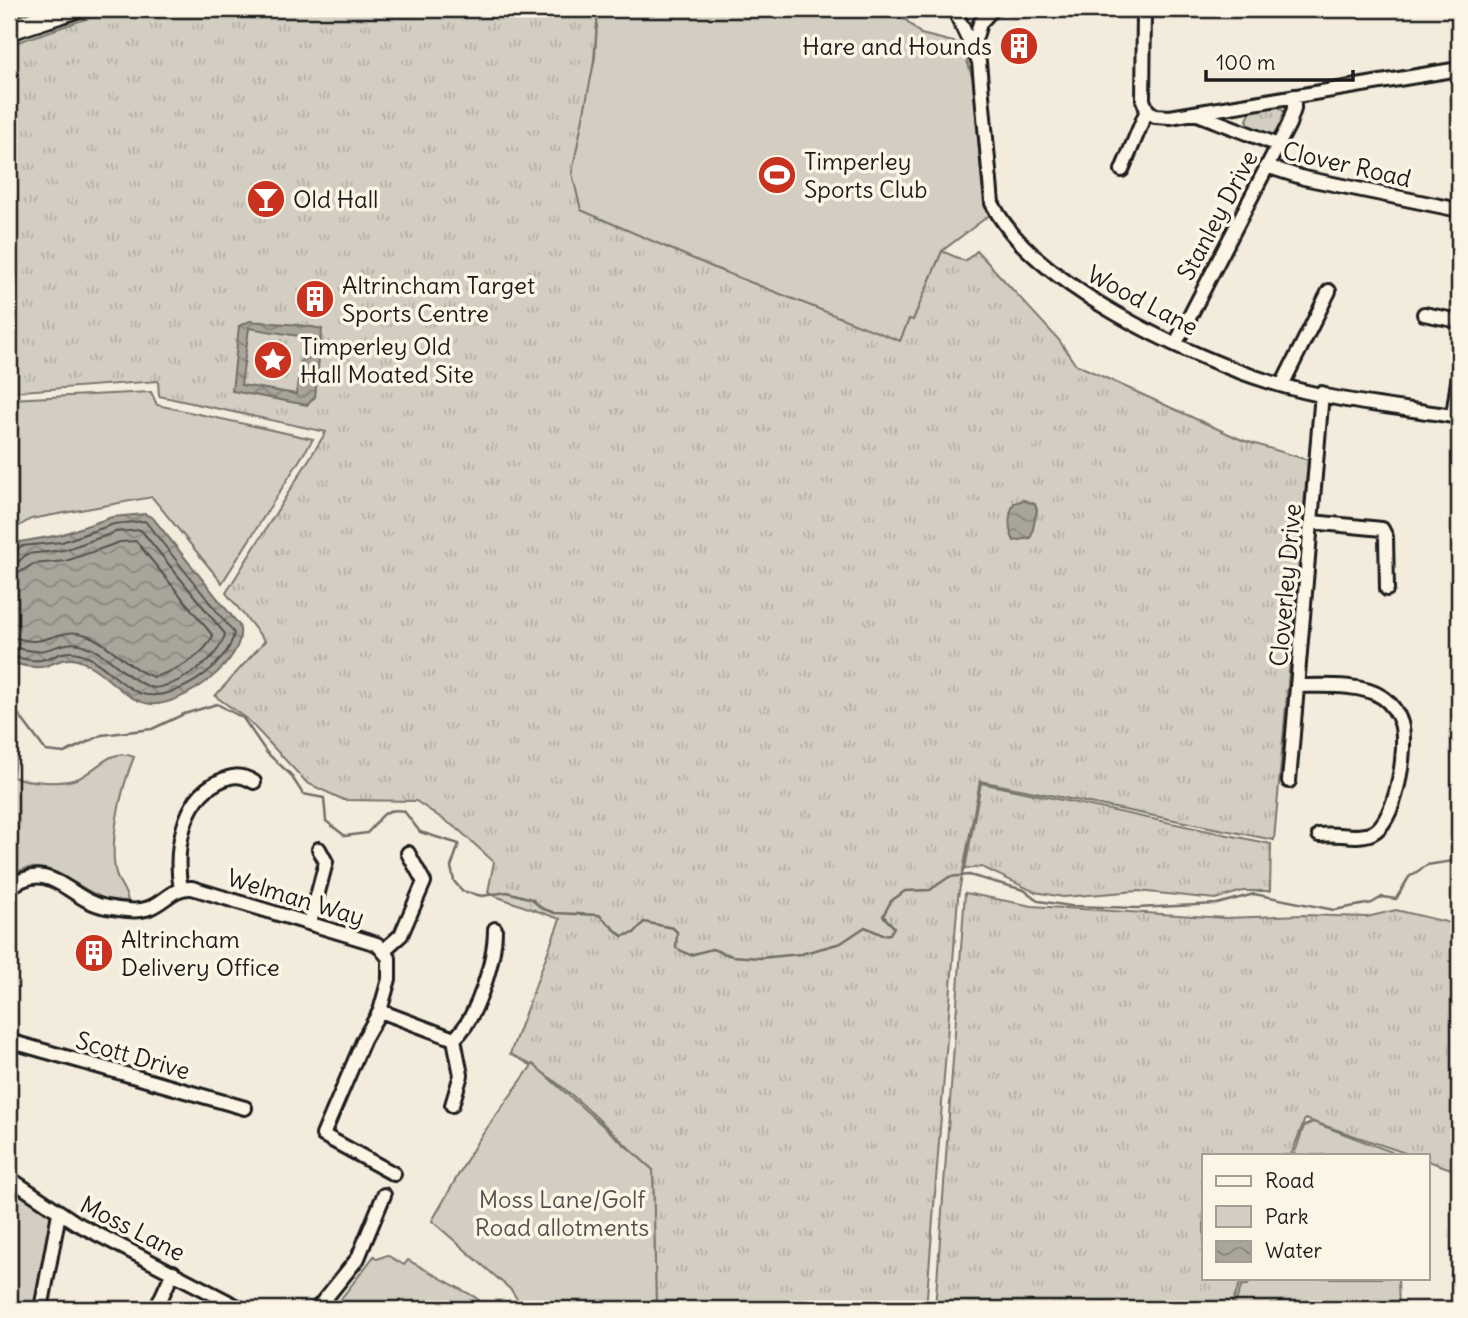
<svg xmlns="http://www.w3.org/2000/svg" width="1468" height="1318" font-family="Delius,sans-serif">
<defs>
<pattern id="grass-tufts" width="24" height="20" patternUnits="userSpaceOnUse" patternTransform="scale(1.75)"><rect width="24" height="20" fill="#d3cec1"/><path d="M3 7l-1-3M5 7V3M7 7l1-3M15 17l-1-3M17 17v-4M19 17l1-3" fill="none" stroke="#b5b0a5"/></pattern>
<pattern id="water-waves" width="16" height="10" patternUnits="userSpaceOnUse" patternTransform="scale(1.75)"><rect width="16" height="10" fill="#aaa59b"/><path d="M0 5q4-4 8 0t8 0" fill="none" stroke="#8a867e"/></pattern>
</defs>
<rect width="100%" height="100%" fill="#f3ecdd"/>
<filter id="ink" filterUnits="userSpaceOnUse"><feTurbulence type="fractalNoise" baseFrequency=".0143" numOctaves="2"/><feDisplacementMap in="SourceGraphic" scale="14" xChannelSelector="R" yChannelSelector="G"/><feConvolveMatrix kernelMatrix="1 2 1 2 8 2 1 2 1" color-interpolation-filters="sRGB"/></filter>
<g filter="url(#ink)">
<!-- grass -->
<path fill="url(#grass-tufts)" stroke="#78756e" stroke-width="2" d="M 115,9 L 598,9 L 582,210 L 717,269 L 900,340 L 909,318 L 913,319 L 942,251 L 965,261 L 977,251 L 1059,340 L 1075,364 L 1242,440 L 1308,460 L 1274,840 L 980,781 L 958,897 L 926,1309 L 656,1309 L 653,1170 C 609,1132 564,1078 510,1054 L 560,919 L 492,895 L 488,892 L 494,862 L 459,830 L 416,801 L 344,800 L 307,783 L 246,718 L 215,696 L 265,641 L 226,593 L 326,432 L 159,396 L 158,381 L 9,392 L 9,45 Z
M 1273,105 C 1291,109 1284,123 1277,134 L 1270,136 L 1251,129 L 1247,120 L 1252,109 Z
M 981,783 L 1271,844 L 1270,891 L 1243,891 L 1215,899 L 1138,891 L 1063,897 L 1035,892 L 982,867 L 965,869 Z
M 965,893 L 1032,906 L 1226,918 L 1303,915 L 1367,917 L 1396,910 L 1459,925 L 1459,1156 L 1454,1170 L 1428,1161 L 1428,1155 L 1411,1155 L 1305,1119 L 1291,1155 L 1204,1155 L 1204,1278 L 1242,1278 L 1230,1309 L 935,1309 Z"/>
<!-- green -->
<path fill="#d3cec1" stroke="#78756e" stroke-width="2" d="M 598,9 L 845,9 L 906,20 L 921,34 L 962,44 L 973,80 L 982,185 L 991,214 L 942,251 L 913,320 L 909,319 L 900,341 L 717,269 L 581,210 L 572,173 L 595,57 Z
M 151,392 L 157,405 L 313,439 L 222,583 L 152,497 L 31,519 L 9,532 L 9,399 Z
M 9,731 L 16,753 L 13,777 C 30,782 63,785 79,778 C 98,769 111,747 134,757 C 122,786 107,846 117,877 C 121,886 126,891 128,901 C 121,901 113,901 106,899 C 75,889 43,850 9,877 Z
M 533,1064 L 653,1170 L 656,1309 L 524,1309 L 511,1290 L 432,1221 L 477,1142 Z
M 1313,1122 L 1392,1152 L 1391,1155 L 1294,1155 L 1304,1126 Z
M 9,1183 L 55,1216 L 36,1309 L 9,1309 Z
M 387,1255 L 404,1265 L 408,1260 L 475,1297 L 490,1309 L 333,1309 L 374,1256 L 377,1259 Z
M 1250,1278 L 1398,1278 L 1399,1309 L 1233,1309 L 1242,1285 L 1248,1285 Z"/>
<!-- water -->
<path fill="url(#water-waves)" stroke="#716e68" stroke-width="2" fill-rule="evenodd" d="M 250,321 C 274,324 298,323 322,329 L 315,397 L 307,405 L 232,391 L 239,326 ZM 249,328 L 305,337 L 296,394 L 241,385 Z
M 1024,500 L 1035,504 L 1037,510 L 1031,538 L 1014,541 C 1008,529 1008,515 1014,503 Z
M 145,514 L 153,518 L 239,625 C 250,660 180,707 151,704 C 121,701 105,668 77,660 C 62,656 54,665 41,667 C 30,668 19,665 9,662 L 9,557 L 14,543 L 60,535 L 112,517 Z"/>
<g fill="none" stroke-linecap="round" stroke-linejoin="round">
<!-- shore -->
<path stroke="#55534f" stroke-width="2" d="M 9,555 L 22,546 L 62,542 L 114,524 L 145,521 L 234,633 C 229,666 171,705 139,693 C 118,684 104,663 82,654 C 65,648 56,657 41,660 C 30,662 19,657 9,656
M 9,563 L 18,562 L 27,554 L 64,550 L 116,532 L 141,530 L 225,634 C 219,660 178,686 153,688 C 126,680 110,654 83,645 C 64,639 53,651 36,651 C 27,651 18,648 9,647
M 9,574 L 20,572 L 33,564 L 66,561 L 120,542 L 136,541 L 213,636 C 202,658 177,670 154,677 C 130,670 113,646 89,636 C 66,627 57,638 36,641 C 27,642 17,637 9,637"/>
<!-- stream -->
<path stroke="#716e68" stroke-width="2.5" d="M 9,708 L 16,711 L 46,751 L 64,753 L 102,735 L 152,729 L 184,714 L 217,704 L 243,718 L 267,753 L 290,774 L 303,794 L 324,798 L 326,821 L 345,836 L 367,833 C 382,820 380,807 404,811 L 420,832 L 459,844 L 451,867 L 454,881 L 462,891 L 482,896 L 507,892 L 532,899 L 541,908 L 555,913 L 599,915 L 622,936 L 634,933 L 644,922 L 673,928 L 677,932 L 676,948 L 690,955 L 712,949 L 732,956 L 760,958 L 801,954 L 841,943 L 865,927 L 883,935 L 890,934 L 894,927 L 883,916 L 891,901 L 905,891 L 930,890 L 949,877 L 969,875 L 1024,890 L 1039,901 L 1070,906 L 1137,908 L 1217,904 L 1254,894 L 1334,910 L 1372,903 L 1382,897 L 1396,899 L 1409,877 L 1427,865 L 1459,860"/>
<!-- minor casing -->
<g stroke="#1c1c1c" stroke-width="18">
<path id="minor" d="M 954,9 L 979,62 L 992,203 C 1030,282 1188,357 1270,382 C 1330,401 1397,407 1459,417
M 1144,9 L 1143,100 L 1147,110
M 973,47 L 980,23 L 993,9
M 1147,110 L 1155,116 L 1170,117 L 1459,69
M 1195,113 L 1278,145
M 1266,166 L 1304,178 L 1459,210
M 1122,170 L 1147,110
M 1424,314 L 1459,321
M 1176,343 L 1289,124 L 1294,109 L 1294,96
M 1282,385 L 1329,291
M 1453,415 L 1459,374
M 1312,522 L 1382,529 L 1386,537 L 1387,589
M 1297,686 C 1322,686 1361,683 1382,697 C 1390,702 1398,713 1401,723 C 1408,747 1397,821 1372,833 C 1356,840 1337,832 1319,835
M 1289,781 L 1322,393
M 9,888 C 51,856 68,900 106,907 C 119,909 136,913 149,908 C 165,902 173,887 192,888 L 377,944 L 389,958 L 389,979 L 380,1011 L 364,1039 L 323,1135 L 394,1174
M 181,889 C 174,853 182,799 218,782 C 232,775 240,774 254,782
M 310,923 L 326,862 L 319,849
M 384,950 L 401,935 L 424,882 L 408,853
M 380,1011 L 454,1039
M 454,1039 C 477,1019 495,960 495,929
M 9,1041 L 245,1108
M 452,1105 L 461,1075 L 454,1039
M 9,1178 L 76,1223 L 242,1309
M 41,1309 L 59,1213
M 156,1309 L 173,1272
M 317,1309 L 358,1258 L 384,1195"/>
</g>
<!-- highway casing -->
<g stroke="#1c1c1c" stroke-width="24">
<path id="highway" d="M 9,30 L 73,9"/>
</g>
<!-- minor -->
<use href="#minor" stroke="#fcf5e5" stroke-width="12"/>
<!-- highway -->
<use href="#highway" stroke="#fcf5e5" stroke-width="19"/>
</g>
</g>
<!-- icons -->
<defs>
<g id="building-disc" transform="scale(2.0125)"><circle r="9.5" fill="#c8321e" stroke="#fcf5e5"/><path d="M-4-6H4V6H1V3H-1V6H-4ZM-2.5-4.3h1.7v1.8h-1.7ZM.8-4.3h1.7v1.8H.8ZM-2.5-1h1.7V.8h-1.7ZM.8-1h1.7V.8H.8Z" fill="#fff"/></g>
<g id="stadium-disc" transform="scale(2.0125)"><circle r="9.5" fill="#c8321e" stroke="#fcf5e5"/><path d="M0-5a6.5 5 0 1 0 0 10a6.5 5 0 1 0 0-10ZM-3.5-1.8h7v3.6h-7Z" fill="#fff"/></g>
<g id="bar-disc" transform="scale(2.0125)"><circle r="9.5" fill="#c8321e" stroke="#fcf5e5"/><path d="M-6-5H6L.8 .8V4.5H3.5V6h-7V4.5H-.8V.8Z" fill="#fff"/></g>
<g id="sight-disc" transform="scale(2.0125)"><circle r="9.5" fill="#c8321e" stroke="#fcf5e5"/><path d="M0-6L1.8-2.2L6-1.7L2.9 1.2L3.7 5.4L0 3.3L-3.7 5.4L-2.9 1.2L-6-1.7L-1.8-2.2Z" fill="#fff"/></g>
</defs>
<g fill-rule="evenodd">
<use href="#building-disc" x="1019" y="46"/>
<use href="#stadium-disc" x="777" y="175"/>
<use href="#bar-disc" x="266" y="199"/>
<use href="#building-disc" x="315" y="299"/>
<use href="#sight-disc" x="273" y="360"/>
<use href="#building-disc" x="94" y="953"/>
</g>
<g text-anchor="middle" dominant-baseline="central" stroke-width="7" stroke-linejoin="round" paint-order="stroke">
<!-- poi labels -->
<g font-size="24" fill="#1c1c1c" stroke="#fcf5e5" text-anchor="start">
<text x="992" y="46" text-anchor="end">Hare and Hounds</text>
<text x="804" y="161">Timperley<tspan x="804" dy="28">Sports Club</tspan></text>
<text x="293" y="199">Old Hall</text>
<text x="342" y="285">Altrincham Target<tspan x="342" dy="28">Sports Centre</tspan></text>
<text x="300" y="346">Timperley Old<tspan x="300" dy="28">Hall Moated Site</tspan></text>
<text x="121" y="939">Altrincham<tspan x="121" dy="28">Delivery Office</tspan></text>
</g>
<!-- street labels -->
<g font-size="24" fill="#1c1c1c" stroke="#fcf5e5">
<text transform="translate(1347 164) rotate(13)">Clover Road</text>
<text transform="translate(1217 215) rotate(-62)">Stanley Drive</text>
<text transform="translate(1143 300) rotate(28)">Wood Lane</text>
<text transform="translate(1285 585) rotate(-85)">Cloverley Drive</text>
<text transform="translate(296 897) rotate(17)">Welman Way</text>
<text transform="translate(133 1055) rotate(16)">Scott Drive</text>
<text transform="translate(133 1228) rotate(27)">Moss Lane</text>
</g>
<!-- park labels -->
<g font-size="24" fill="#53514e" stroke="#fcf5e5">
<text x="562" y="1199">Moss Lane/Golf<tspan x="562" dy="28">Road allotments</tspan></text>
</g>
</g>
<!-- margin -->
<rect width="1468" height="1318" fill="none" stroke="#fcf5e5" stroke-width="35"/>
<rect x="18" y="18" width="1433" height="1283" fill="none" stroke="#1c1c1c" stroke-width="2.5" filter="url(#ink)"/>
<!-- legend -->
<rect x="1202" y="1154" width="228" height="126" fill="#fcf5e5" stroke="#a29e95" stroke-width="2"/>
<rect x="1216" y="1176" width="35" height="10" fill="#fcf5e5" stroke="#a29e95" stroke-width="2"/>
<text x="1265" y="1188" font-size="21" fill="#1c1c1c">Road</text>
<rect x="1216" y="1206" width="35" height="21" fill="#d3cec1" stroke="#a29e95" stroke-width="2"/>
<text x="1265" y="1224" font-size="21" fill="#1c1c1c">Park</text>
<rect x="1216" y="1241" width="35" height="21" fill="url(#water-waves)" stroke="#a29e95" stroke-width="2"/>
<text x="1265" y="1258" font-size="21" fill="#1c1c1c">Water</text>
<!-- scale -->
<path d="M1206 70v10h147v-10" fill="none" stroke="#1c1c1c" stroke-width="3.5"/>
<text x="1216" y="70" font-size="21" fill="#1c1c1c" stroke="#fcf5e5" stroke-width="5" paint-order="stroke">100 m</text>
</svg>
